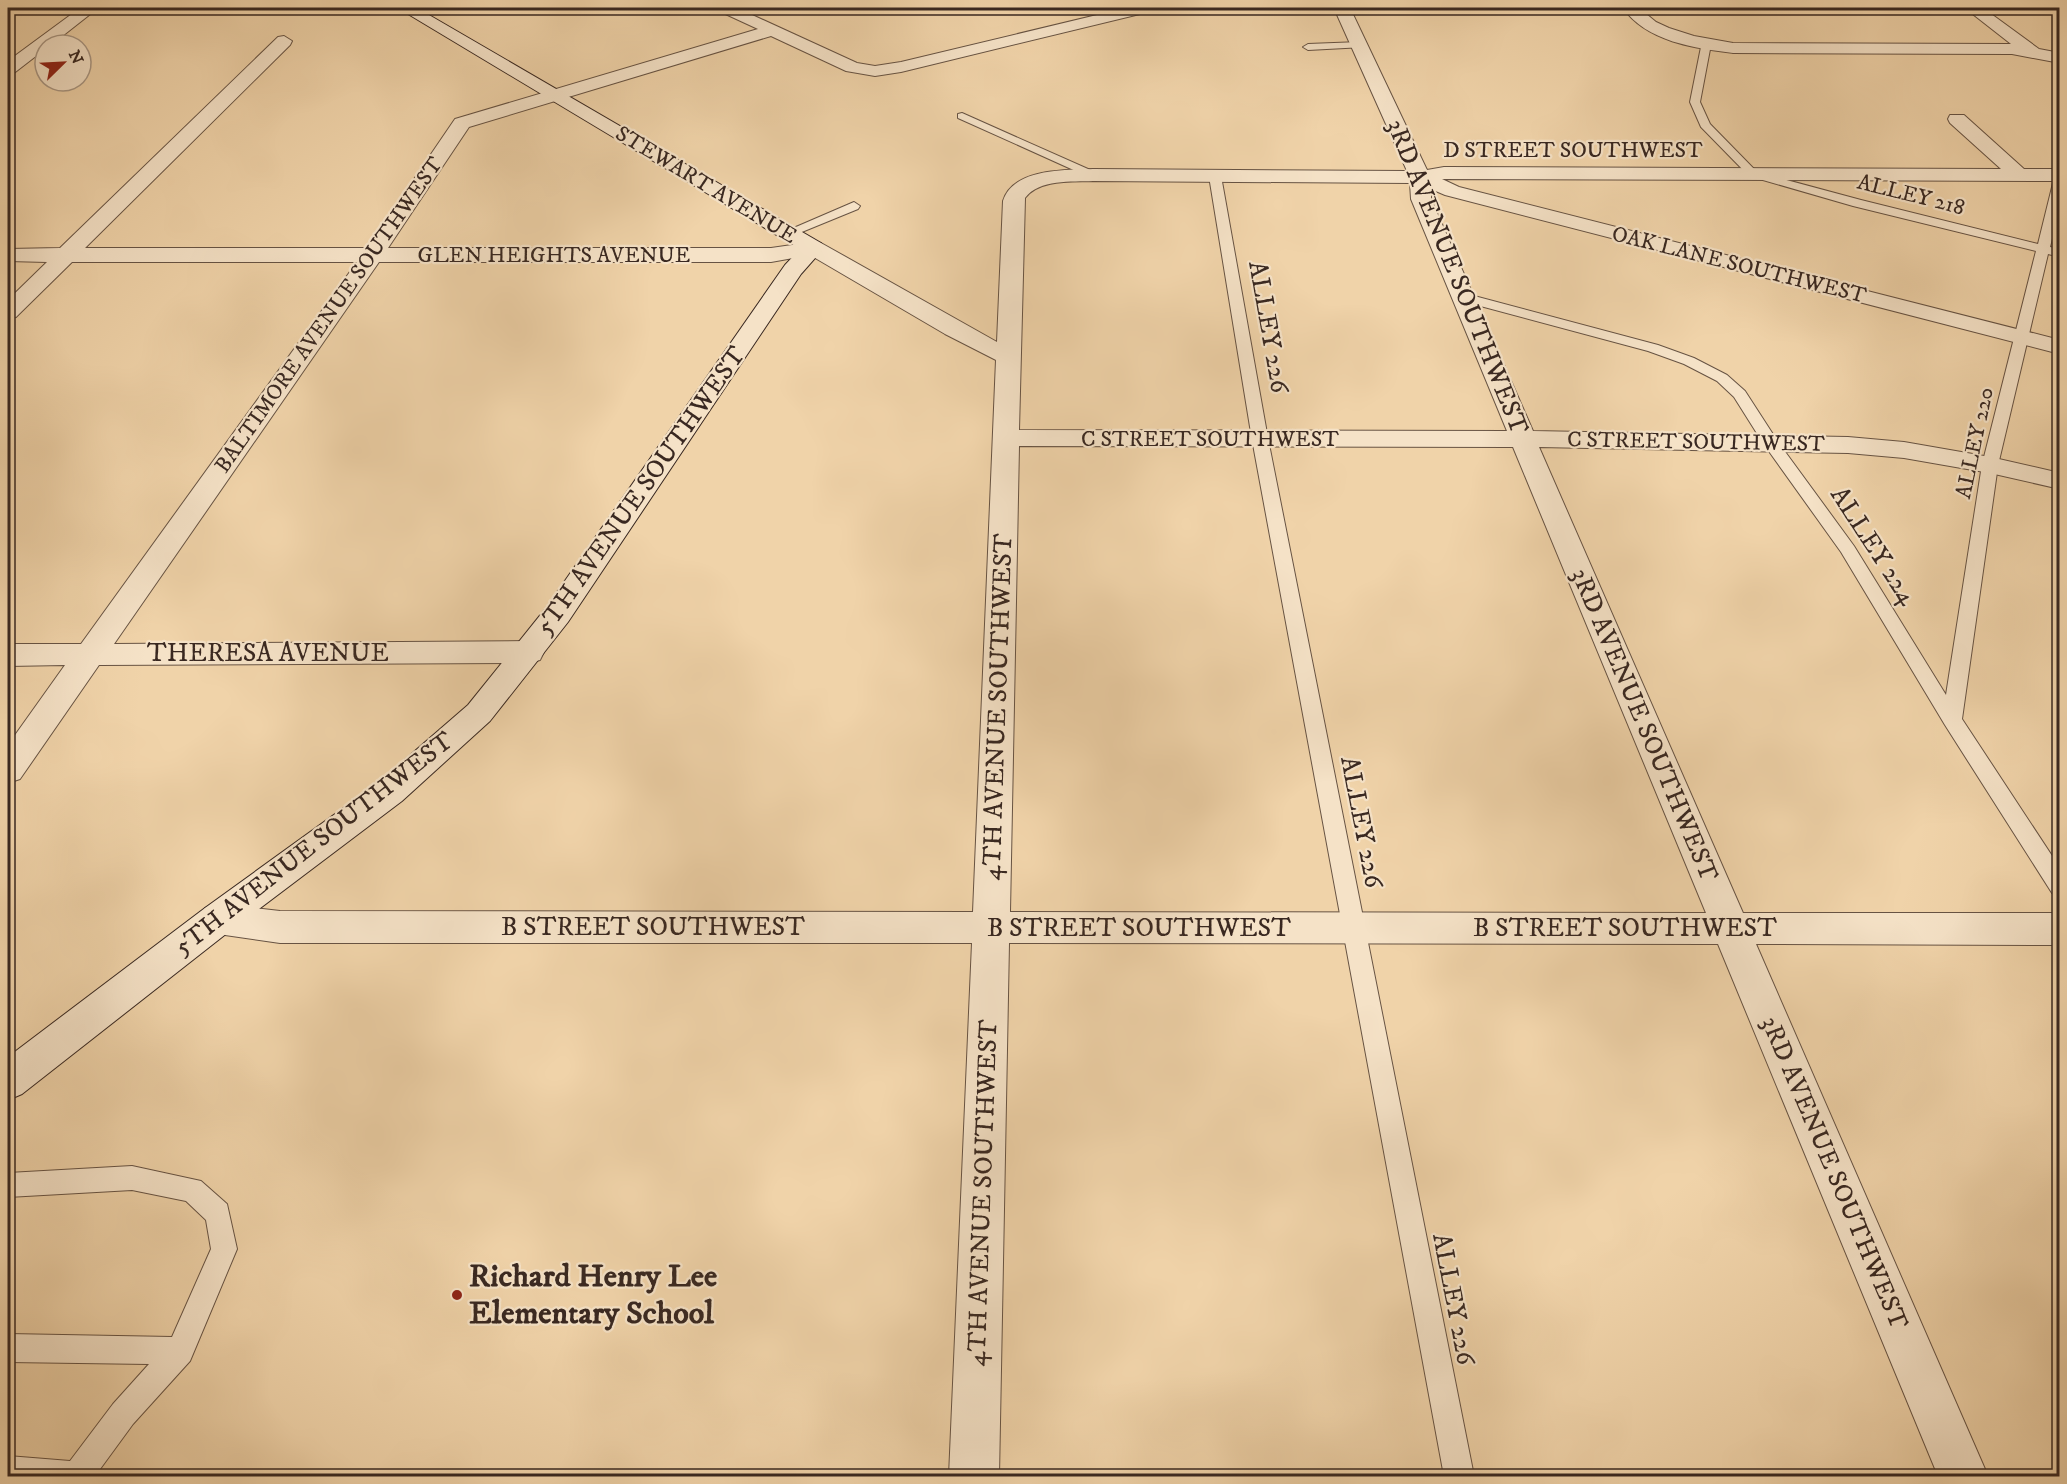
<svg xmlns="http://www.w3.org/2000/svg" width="2067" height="1484" font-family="'IM FELL DW Pica',serif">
<rect width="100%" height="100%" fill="#f0d3a9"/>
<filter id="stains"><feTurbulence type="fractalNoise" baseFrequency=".00333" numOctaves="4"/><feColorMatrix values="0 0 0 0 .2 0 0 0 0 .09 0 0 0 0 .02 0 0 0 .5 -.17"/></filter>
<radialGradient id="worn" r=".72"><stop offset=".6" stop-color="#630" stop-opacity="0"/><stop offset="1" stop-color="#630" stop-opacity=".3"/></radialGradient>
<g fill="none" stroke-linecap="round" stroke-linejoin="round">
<!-- lane casing -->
<g stroke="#675343" stroke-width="2">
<path id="lane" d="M 1360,42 L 1364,43 L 1364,47 L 1308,50 L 1303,47 L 1308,44 Z
M 1702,42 L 1711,44 L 1700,102 L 1710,124 L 1757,172 L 1861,200 L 2038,244 L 2054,179 L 2060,176 L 2060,206 L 2050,247 L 2060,249 L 2060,257 L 2048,254 L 1998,465 L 1962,719 L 2060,868 L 2060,896 L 2052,893 L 1945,725 L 1841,552 L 1763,443 L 1734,397 L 1717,381 L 1684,364 L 1648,351 L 1458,300 L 1456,297 L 1463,293 L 1658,345 L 1694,358 L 1727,375 L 1745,391 L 1778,442 L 1854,546 L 1946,695 L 1982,465 L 2036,251 L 1853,206 L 1749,176 L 1701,127 L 1690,102 Z
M 962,113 L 1097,173 L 1099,175 L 1093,179 L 1089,177 L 958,118 L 958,114 Z
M 1215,172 L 1221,176 L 1268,439 L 1474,1476 L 1444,1476 L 1252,439 L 1209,176 Z
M 854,202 L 860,206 L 858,209 L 792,236 L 788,237 L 782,233 Z
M 132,1166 L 201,1181 L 227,1204 L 237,1249 L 190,1361 L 133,1424 L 95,1476 L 8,1476 L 8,1456 L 70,1461 L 113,1404 L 149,1364 L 8,1362 L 8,1334 L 172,1337 L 211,1249 L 206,1220 L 186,1201 L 132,1190 L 8,1197 L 8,1173 Z"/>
</g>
<!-- street casing -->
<g stroke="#675343" stroke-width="2">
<path id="street" d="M 80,8 L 98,8 L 51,45 L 45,45 L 45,49 L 14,73 L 8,74 L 8,61 Z
M 717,8 L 737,8 L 857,63 L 875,66 L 901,62 L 1126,8 L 1152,8 L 1144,13 L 901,72 L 875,76 L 846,71 L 771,36 L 469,127 L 388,248 L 771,248 L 813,242 L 821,243 L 997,342 L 1003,201 C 1013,168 1066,170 1093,169 L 1407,171 L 1334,8 L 1350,8 L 1427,170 L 1444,167 L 2001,169 L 1950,123 L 1948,119 L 1950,115 L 1964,115 L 2024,169 L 2060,169 L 2060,181 L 1442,179 L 1459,187 L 2060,340 L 2060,354 L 1445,195 L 1431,189 L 1431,199 L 1533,431 L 1848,437 L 1904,442 L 1990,457 L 2060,473 L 2060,489 L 1990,473 L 1904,458 L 1848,453 L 1539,447 L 1743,913 L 2060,913 L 2060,945 L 1756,944 L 1988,1476 L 1938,1476 L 1718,944 L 1009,943 L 999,1476 L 949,1476 L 972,943 L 280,943 L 218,934 L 205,930 L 199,919 L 205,908 L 218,904 L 280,911 L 973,912 L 996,360 L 945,334 L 810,255 L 771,262 L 379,262 L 114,644 L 529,641 L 540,644 L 544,652 L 540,660 L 529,663 L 99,665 L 20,779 L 8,783 L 8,745 L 65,665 L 8,666 L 8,644 L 81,644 L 357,262 L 72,262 L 16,317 L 8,319 L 8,300 L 47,262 L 8,261 L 8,249 L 60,248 L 278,37 L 284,36 L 292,41 L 290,45 L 85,248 L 367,248 L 455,119 L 758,29 L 719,11 ZM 1093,181 L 1410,183 L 1411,199 L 1507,431 L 1019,430 L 1025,198 C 1039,179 1072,182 1093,181 ZM 1019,446 L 1513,447 L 1706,913 L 1010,912 Z
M 1623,8 L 1639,8 L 1656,22 L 1669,28 L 1694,36 L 1733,43 L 2011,44 L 1965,8 L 1983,8 L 2039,49 L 2060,53 L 2060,63 L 2012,54 L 1733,53 C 1695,48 1647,42 1623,8 Z"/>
</g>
<!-- secondary casing -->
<g stroke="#392821" stroke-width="2">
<path id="secondary" d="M 398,8 L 417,8 L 821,243 L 824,248 L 801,274 L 568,622 L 490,721 L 402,801 L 231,930 L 22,1094 L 8,1100 L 8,1057 L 205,908 L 378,783 L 468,705 L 546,608 L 785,265 L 800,249 Z"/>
</g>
<!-- lane -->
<use href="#lane" fill="#f5e2c7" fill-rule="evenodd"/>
<!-- street -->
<use href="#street" fill="#f5e2c7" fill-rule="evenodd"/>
<!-- secondary -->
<use href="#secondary" fill="#f5e2c7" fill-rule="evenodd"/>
</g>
<!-- markers -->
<circle fill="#8f2418" stroke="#f5e2c7" stroke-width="2" cx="457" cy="1295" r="6"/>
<g text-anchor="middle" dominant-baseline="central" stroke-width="4.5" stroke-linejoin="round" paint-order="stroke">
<!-- far-street labels -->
<g font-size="22" fill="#392821" stroke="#f5e2c7">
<text x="1573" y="150">D STREET SOUTHWEST</text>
<text transform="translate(706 185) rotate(31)">STEWART AVENUE</text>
<text transform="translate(1911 195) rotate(14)">ALLEY 218</text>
<text x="554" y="255">GLEN HEIGHTS AVENUE</text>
<text transform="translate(1739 265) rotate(14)">OAK LANE SOUTHWEST</text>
<text transform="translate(329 315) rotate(-55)">BALTIMORE AVENUE SOUTHWEST</text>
<text x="1210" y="439">C STREET SOUTHWEST</text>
<text transform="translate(1696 442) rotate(1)">C STREET SOUTHWEST</text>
<text transform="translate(1975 443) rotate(-78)">ALLEY 220</text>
</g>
<!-- street labels -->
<g font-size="26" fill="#392821" stroke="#f5e2c7">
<text transform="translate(1457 277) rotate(68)">3RD AVENUE SOUTHWEST</text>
<text transform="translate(1268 327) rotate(80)">ALLEY 226</text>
<text transform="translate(641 491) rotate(-55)">5TH AVENUE SOUTHWEST</text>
<text transform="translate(1873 546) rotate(57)">ALLEY 224</text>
<text x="268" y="653">THERESA AVENUE</text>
<text transform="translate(998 707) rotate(-88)">4TH AVENUE SOUTHWEST</text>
<text transform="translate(1644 725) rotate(67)">3RD AVENUE SOUTHWEST</text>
<text transform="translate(1361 822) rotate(79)">ALLEY 226</text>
<text transform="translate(314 844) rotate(-38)">5TH AVENUE SOUTHWEST</text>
<text x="653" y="927">B STREET SOUTHWEST</text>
<text x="1139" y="928">B STREET SOUTHWEST</text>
<text x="1625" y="928">B STREET SOUTHWEST</text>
<text transform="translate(1834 1173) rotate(67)">3RD AVENUE SOUTHWEST</text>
<text transform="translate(983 1193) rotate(-88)">4TH AVENUE SOUTHWEST</text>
<text transform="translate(1453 1299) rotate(79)">ALLEY 226</text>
</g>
<!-- near-poi labels -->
<g font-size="32" font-weight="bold" fill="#392821" stroke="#f5e2c7" text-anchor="start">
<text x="469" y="1277">Richard Henry Lee<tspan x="469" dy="37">Elementary School</tspan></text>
</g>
</g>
<!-- margin -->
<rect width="2067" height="1484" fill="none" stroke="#f0d3a9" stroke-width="30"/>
<rect x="9" y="9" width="2049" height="1466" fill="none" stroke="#392821" stroke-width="3"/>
<rect x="15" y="15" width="2037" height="1454" fill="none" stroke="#392821" stroke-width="1.5"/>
<!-- north arrow -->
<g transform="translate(63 63) rotate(66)"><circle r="28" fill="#f5e2c7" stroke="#aa9885" stroke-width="1.5"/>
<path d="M0-4.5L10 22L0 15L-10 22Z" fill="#8f2418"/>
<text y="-9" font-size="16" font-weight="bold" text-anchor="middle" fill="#392821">N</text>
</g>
<rect width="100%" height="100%" filter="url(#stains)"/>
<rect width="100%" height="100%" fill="url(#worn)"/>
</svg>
